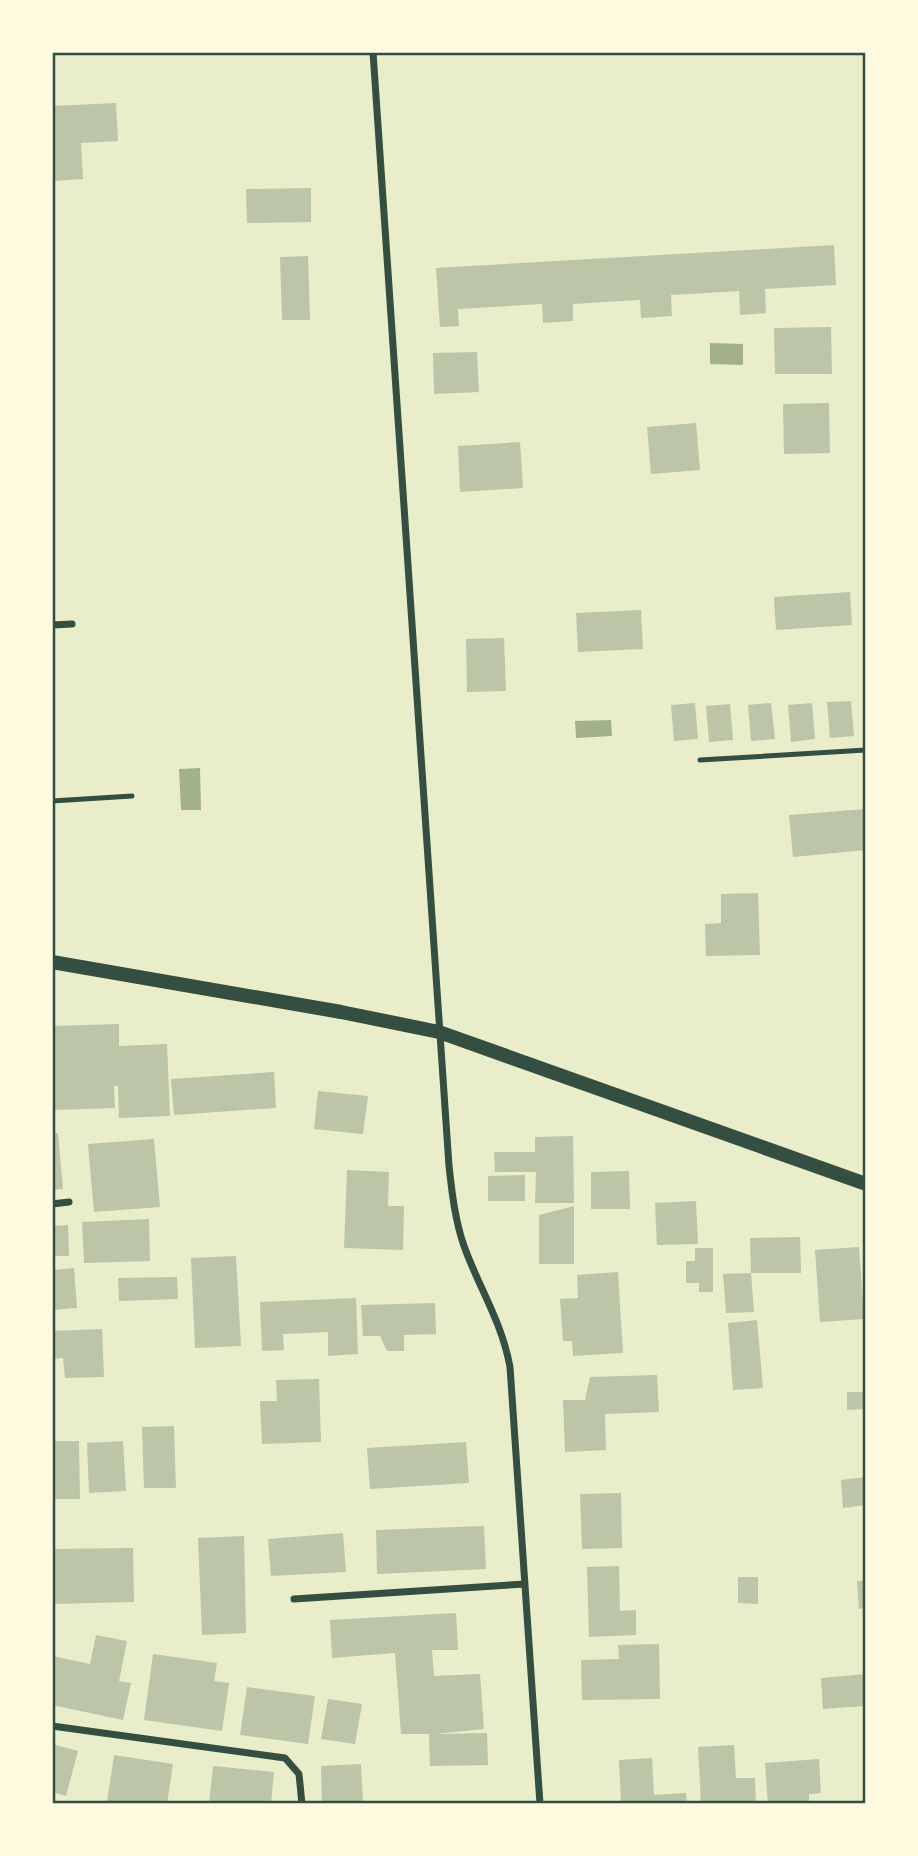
<svg xmlns="http://www.w3.org/2000/svg" width="918" height="1856" font-family="'Noto Sans',sans-serif">
<rect width="100%" height="100%" fill="#e9edc9"/>
<!-- water -->
<path fill="#a3b18a" d="M 710,343 L 743,344 L 743,365 L 710,364 Z
M 611,720 L 612,736 L 576,738 L 575,721 Z
M 200,768 L 201,810 L 181,810 L 179,769 Z"/>
<!-- building -->
<path fill="#bcc5a7" d="M 116,103 L 118,141 L 81,143 L 83,179 L 52,181 L 52,106 Z
M 311,188 L 311,222 L 247,223 L 246,189 Z
M 834,245 L 836,285 L 765,289 L 766,313 L 740,315 L 739,291 L 671,295 L 672,316 L 641,318 L 640,300 L 573,304 L 573,321 L 543,323 L 542,304 L 458,309 L 459,326 L 440,327 L 436,268 Z
M 308,256 L 310,320 L 282,320 L 280,257 Z
M 831,327 L 832,374 L 775,374 L 774,328 Z
M 477,352 L 479,392 L 434,394 L 433,353 Z
M 829,403 L 830,453 L 784,454 L 783,404 Z
M 696,423 L 700,470 L 651,474 L 647,427 Z
M 520,442 L 523,488 L 460,492 L 458,446 Z
M 850,592 L 852,625 L 776,630 L 774,597 Z
M 641,610 L 643,649 L 578,652 L 576,613 Z
M 504,638 L 506,691 L 467,692 L 466,639 Z
M 851,701 L 854,736 L 830,738 L 827,702 Z
M 695,703 L 698,739 L 674,741 L 671,705 Z
M 771,703 L 775,739 L 751,741 L 748,705 Z
M 812,703 L 815,739 L 791,742 L 788,705 Z
M 730,704 L 733,740 L 709,742 L 706,706 Z
M 866,809 L 866,850 L 793,857 L 789,815 Z
M 758,893 L 760,955 L 706,956 L 705,924 L 721,923 L 721,894 Z
M 119,1024 L 119,1046 L 167,1044 L 170,1116 L 119,1118 L 118,1086 L 114,1086 L 115,1108 L 52,1110 L 52,1026 Z
M 274,1072 L 276,1108 L 174,1115 L 171,1079 Z
M 318,1091 L 368,1096 L 363,1134 L 314,1129 Z
M 52,1133 L 58,1133 L 63,1189 L 52,1190 Z
M 573,1136 L 574,1203 L 535,1203 L 536,1172 L 495,1172 L 494,1152 L 535,1152 L 535,1137 Z
M 154,1139 L 160,1207 L 94,1212 L 88,1144 Z
M 347,1170 L 389,1172 L 388,1206 L 404,1206 L 403,1250 L 344,1248 Z
M 629,1171 L 630,1209 L 591,1209 L 591,1172 Z
M 525,1175 L 525,1201 L 488,1201 L 488,1176 Z
M 696,1201 L 698,1244 L 657,1245 L 655,1203 Z
M 574,1206 L 574,1264 L 539,1264 L 539,1215 Z
M 149,1219 L 150,1261 L 84,1263 L 82,1222 Z
M 68,1225 L 69,1256 L 52,1256 L 52,1226 Z
M 800,1237 L 801,1273 L 751,1273 L 754,1312 L 726,1313 L 723,1274 L 751,1273 L 750,1238 Z
M 859,1247 L 864,1319 L 820,1322 L 815,1250 Z
M 695,1248 L 713,1248 L 713,1292 L 699,1292 L 699,1283 L 686,1283 L 686,1261 L 695,1261 Z
M 236,1256 L 241,1346 L 195,1348 L 191,1258 Z
M 74,1268 L 77,1308 L 52,1310 L 52,1270 Z
M 618,1272 L 623,1353 L 573,1356 L 572,1341 L 563,1341 L 560,1299 L 578,1298 L 577,1275 Z
M 177,1277 L 178,1299 L 119,1301 L 118,1278 Z
M 356,1298 L 358,1354 L 328,1356 L 328,1332 L 283,1334 L 284,1350 L 262,1351 L 260,1302 Z
M 435,1303 L 436,1334 L 404,1335 L 404,1351 L 387,1351 L 380,1336 L 363,1336 L 361,1305 Z
M 757,1320 L 763,1388 L 733,1390 L 728,1323 Z
M 102,1329 L 104,1377 L 65,1378 L 63,1358 L 52,1359 L 52,1331 Z
M 657,1375 L 659,1412 L 605,1414 L 606,1450 L 565,1452 L 563,1400 L 585,1400 L 590,1377 Z
M 319,1379 L 321,1442 L 262,1444 L 260,1401 L 277,1401 L 276,1380 Z
M 847,1392 L 866,1392 L 866,1409 L 847,1410 Z
M 174,1426 L 176,1488 L 144,1488 L 142,1427 Z
M 52,1441 L 79,1441 L 80,1499 L 52,1499 Z
M 123,1441 L 126,1491 L 89,1493 L 87,1443 Z
M 466,1442 L 469,1483 L 370,1489 L 367,1448 Z
M 866,1477 L 866,1505 L 843,1508 L 841,1480 Z
M 621,1493 L 622,1548 L 582,1549 L 580,1494 Z
M 484,1526 L 486,1569 L 377,1574 L 376,1530 Z
M 343,1533 L 346,1572 L 271,1576 L 268,1539 Z
M 244,1536 L 246,1633 L 202,1635 L 198,1538 Z
M 133,1548 L 134,1602 L 52,1604 L 52,1549 Z
M 619,1566 L 620,1611 L 636,1610 L 636,1635 L 589,1637 L 587,1567 Z
M 738,1577 L 758,1577 L 758,1604 L 738,1603 Z
M 866,1580 L 866,1608 L 859,1609 L 857,1581 Z
M 456,1613 L 458,1650 L 432,1650 L 434,1676 L 480,1674 L 484,1729 L 435,1734 L 487,1733 L 488,1765 L 430,1766 L 429,1734 L 401,1734 L 395,1653 L 332,1658 L 330,1620 Z
M 96,1635 L 127,1641 L 119,1681 L 131,1683 L 123,1720 L 52,1705 L 52,1656 L 90,1664 Z
M 659,1644 L 660,1699 L 582,1700 L 581,1660 L 619,1659 L 618,1645 Z
M 153,1654 L 217,1663 L 214,1681 L 229,1683 L 222,1731 L 144,1720 Z
M 866,1674 L 866,1706 L 823,1709 L 821,1678 Z
M 247,1687 L 315,1696 L 308,1744 L 240,1735 Z
M 328,1699 L 362,1704 L 355,1744 L 321,1739 Z
M 52,1744 L 78,1751 L 66,1796 L 52,1792 Z
M 734,1745 L 736,1778 L 755,1778 L 756,1804 L 701,1804 L 698,1747 Z
M 114,1755 L 173,1764 L 167,1804 L 107,1802 Z
M 652,1758 L 654,1795 L 686,1793 L 687,1804 L 621,1804 L 619,1760 Z
M 819,1759 L 821,1793 L 809,1794 L 809,1804 L 768,1804 L 765,1763 Z
M 361,1764 L 363,1804 L 322,1804 L 321,1766 Z
M 213,1766 L 274,1772 L 271,1804 L 209,1804 Z"/>
<g fill="none" stroke-linecap="round" stroke-linejoin="round">
<!-- service -->
<path stroke="#344e41" stroke-width="5" d="M 700,760 L 866,750
M 52,801 L 132,796"/>
<!-- minor -->
<path stroke="#344e41" stroke-width="7" d="M 373,52 L 449,1166 C 452,1193 455,1220 464,1246 C 479,1288 502,1322 510,1367 L 540,1804
M 52,625 L 72,624
M 52,1204 L 69,1202
M 294,1599 L 525,1584
M 52,1726 L 285,1758 L 299,1774 L 302,1804"/>
<!-- secondary -->
<path stroke="#344e41" stroke-width="14" d="M 52,962 L 341,1012 L 439,1032 L 866,1184"/>
</g>
<!-- border -->
<rect width="918" height="1856" fill="none" stroke="#fefae0" stroke-width="108"/>
<rect x="54" y="54" width="810" height="1748" fill="none" stroke="#344e41" stroke-width="2.5"/>
</svg>
